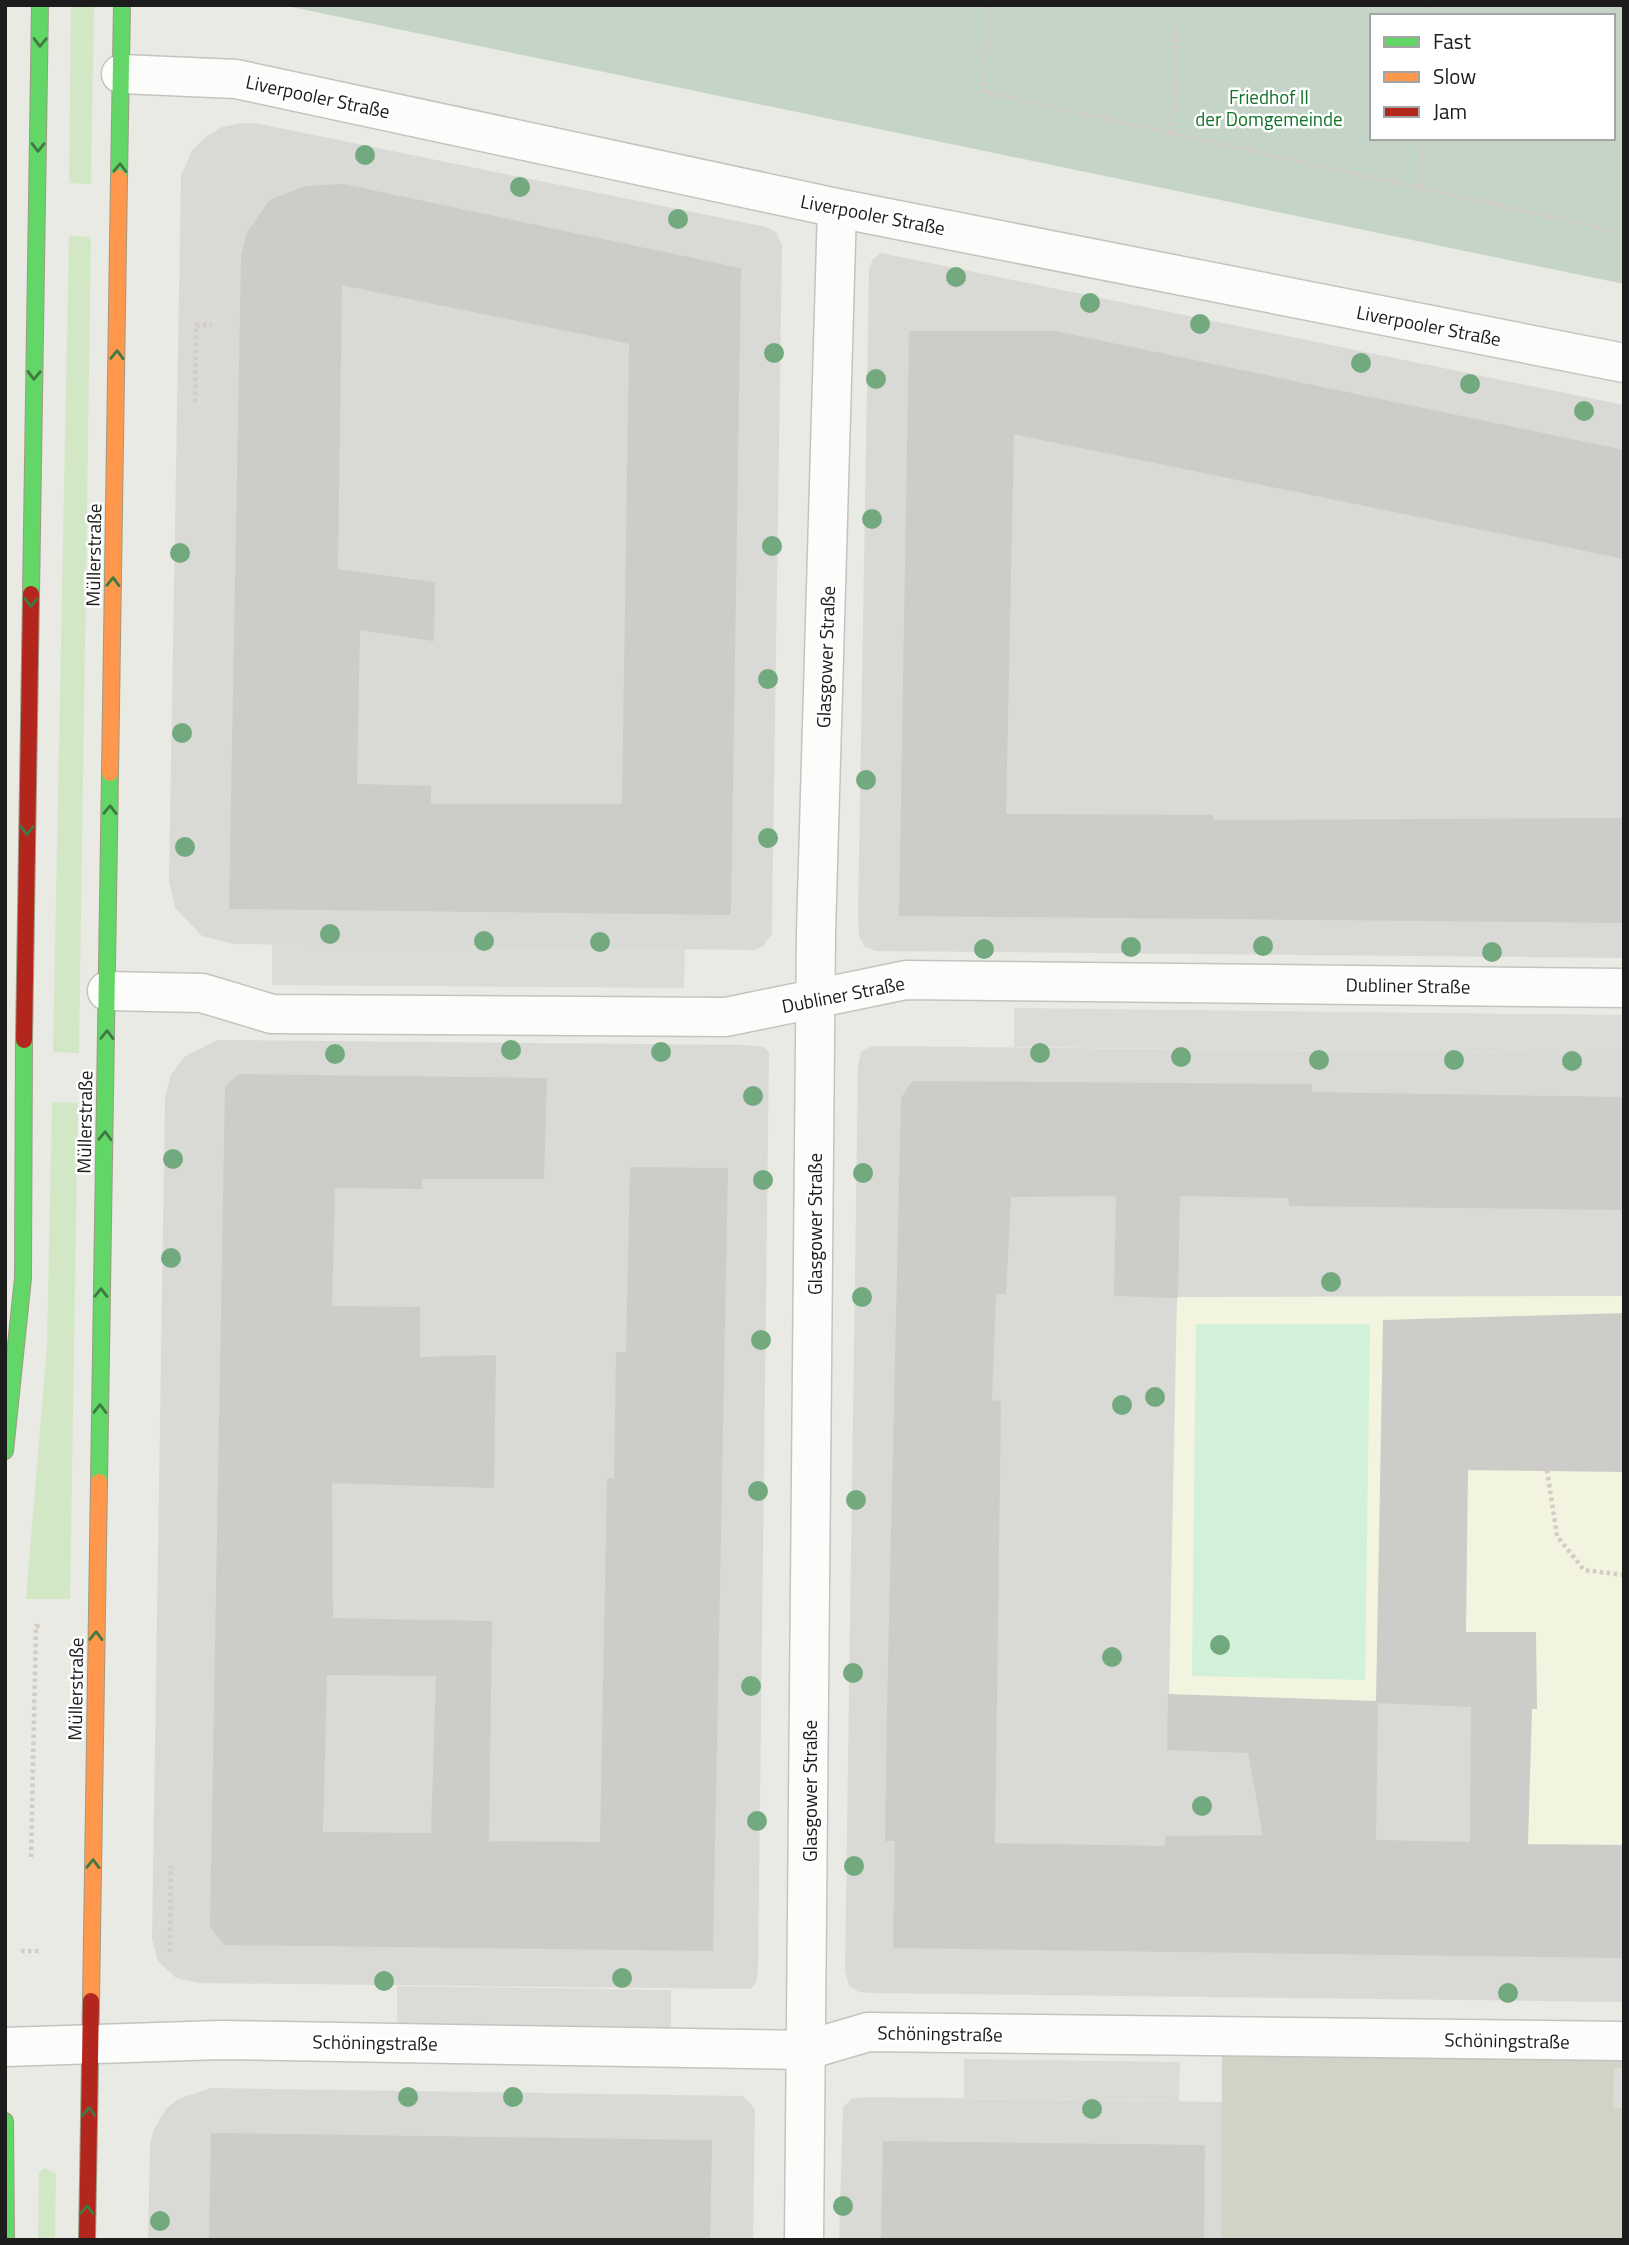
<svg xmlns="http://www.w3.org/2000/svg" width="1629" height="2245" font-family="'Titillium Web',sans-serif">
<rect width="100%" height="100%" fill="#eaeae5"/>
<!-- residential -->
<path fill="#d9d9d6" d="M 241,123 L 255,123 L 766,227 L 776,232 L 782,245 L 772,922 L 772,934 L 763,946 L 754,950 L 233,944 L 202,936 L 175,908 L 169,880 L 181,175 L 193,149 L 207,136 L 222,127 Z
M 881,253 L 1624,405 L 1624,958 L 876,951 L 864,946 L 859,936 L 858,917 L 869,268 L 873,259 Z
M 217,1040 L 749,1045 L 764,1047 L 769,1052 L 758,1970 L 756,1983 L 750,1989 L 198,1983 L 176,1978 L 158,1961 L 152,1939 L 165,1097 L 171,1075 L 185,1056 Z
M 872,1046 L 1624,1054 L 1624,2002 L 874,1993 L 859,1992 L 849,1986 L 845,1971 L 858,1065 L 861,1052 Z
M 211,2088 L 743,2096 L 755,2109 L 753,2240 L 148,2240 L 150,2146 L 153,2131 L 166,2109 L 178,2099 Z
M 867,2097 L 1587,2107 L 1624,2240 L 839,2240 L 843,2108 L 852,2098 Z"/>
<!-- education -->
<path fill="#f2f4e0" d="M 1624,1296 L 1624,1957 L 1525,1956 L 1530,1708 L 1169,1695 L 1177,1297 Z"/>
<!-- construction -->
<path fill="#d2d3c7" d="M 1222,2046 L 1624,2051 L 1624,2240 L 1221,2240 Z"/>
<!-- grass -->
<path fill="#d2e7c5" d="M 71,5 L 94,5 L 91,184 L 69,183 Z
M 69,236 L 91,237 L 79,1053 L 53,1052 Z
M 52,1102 L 78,1103 L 70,1599 L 26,1599 L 47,1346 Z
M 45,2168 L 56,2174 L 55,2240 L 38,2240 L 39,2172 Z"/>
<!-- cemetery -->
<path fill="#c4d5c7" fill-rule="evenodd" d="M 282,5 L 1624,5 L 1624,284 ZM 1372,16 L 1613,16 L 1613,138 L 1372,138 Z"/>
<!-- park -->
<path fill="#d3f0d8" d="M 1196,1324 L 1370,1324 L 1365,1680 L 1192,1676 Z"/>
<!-- parking -->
<path fill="#dbdbd8" d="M 272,944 L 685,949 L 684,988 L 272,985 Z
M 1014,1008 L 1624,1015 L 1624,1054 L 1014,1047 Z
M 397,1986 L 671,1990 L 671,2030 L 397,2026 Z
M 964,2059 L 1180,2062 L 1179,2101 L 964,2098 Z
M 1614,2068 L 1624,2068 L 1624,2108 L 1613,2108 Z"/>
<!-- building -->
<path fill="#cdccc8" stroke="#cdccc7" stroke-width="2" fill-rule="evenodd" d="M 343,185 L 740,269 L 730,914 L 230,908 L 242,257 L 247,234 L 271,200 L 306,187 ZM 341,284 L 630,343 L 623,805 L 430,805 L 430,787 L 356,785 L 359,629 L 433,640 L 434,583 L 337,570 Z
M 910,332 L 1055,332 L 1624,451 L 1624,558 L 1013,433 L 1005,815 L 1212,816 L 1212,821 L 1624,819 L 1624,922 L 900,915 Z
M 239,1075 L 546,1079 L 543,1178 L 421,1178 L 421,1188 L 334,1187 L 331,1307 L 419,1308 L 419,1358 L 495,1356 L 493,1487 L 331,1482 L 332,1619 L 491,1622 L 488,1842 L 601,1843 L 608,1479 L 615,1479 L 617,1353 L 627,1353 L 631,1168 L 727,1169 L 712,1950 L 225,1944 L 211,1927 L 226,1087 ZM 326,1674 L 437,1675 L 432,1834 L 322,1833 Z
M 913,1082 L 1311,1085 L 1311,1093 L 1624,1098 L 1624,1209 L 1290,1205 L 1289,1197 L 1179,1195 L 1177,1297 L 1115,1295 L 1117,1195 L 1010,1196 L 1005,1293 L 995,1293 L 991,1401 L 1000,1402 L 994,1844 L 1166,1847 L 1166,1837 L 1264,1836 L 1249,1752 L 1168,1749 L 1169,1695 L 1377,1702 L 1384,1321 L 1624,1314 L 1624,1471 L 1467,1469 L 1465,1633 L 1535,1633 L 1536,1708 L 1531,1708 L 1527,1845 L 1624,1846 L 1624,1957 L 894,1947 L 896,1840 L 886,1840 L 888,1710 L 902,1098 ZM 1377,1702 L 1472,1706 L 1471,1843 L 1375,1841 Z
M 212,2134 L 711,2141 L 709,2240 L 210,2240 Z
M 884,2142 L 1204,2146 L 1203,2240 L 882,2240 Z"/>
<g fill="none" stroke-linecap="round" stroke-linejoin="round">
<!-- street casing -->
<g stroke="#c3c3c1" stroke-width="41">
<path id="street" d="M 121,74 L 236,79 L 837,208 L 1624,363
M 107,991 L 202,993 L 272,1014 L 726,1017 L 906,980 L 1624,988
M 5,2047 L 220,2040 L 807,2050 L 868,2032 L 1624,2041
M 804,2240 L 816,932 L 837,208"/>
</g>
<!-- fast casing -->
<g stroke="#9f9a83" stroke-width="18">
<path id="fast" d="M 119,178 L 122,5
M 31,594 L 40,5
M 5,1451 L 23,1278 L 24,1040
M 99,1482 L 110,773
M 5,2121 L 6,2240"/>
</g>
<!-- slow casing -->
<g stroke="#9f9a83" stroke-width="18">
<path id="slow" d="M 110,773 L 119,178
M 91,2001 L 99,1482"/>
</g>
<!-- jam casing -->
<g stroke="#9f9a83" stroke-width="18">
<path id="jam" d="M 24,1040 L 31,594
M 87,2240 L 91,2001"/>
</g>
<!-- path -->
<path stroke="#d4cac6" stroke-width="4.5" stroke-dasharray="3.5 3.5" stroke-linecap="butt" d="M 988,5 L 984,92 L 1624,233
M 1427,16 L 1428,5
M 1172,133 L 1178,5
M 1421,188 L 1423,138
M 195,402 L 196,325 L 212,325
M 1547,1470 L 1557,1536 L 1584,1570 L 1624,1575
M 31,1857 L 36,1626 L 42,1626
M 21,1951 L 41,1951
M 170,1952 L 171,1866"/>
<!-- street -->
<use href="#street" stroke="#fcfcfb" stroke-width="38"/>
<!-- fast -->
<use href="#fast" stroke="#63d668" stroke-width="16"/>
<!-- slow -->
<use href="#slow" stroke="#ff974d" stroke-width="16"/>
<!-- jam -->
<use href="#jam" stroke="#b3261e" stroke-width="16"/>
</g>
<!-- trees -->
<g fill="#73a97e">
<circle cx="365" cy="155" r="10"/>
<circle cx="520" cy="187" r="10"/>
<circle cx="678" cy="219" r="10"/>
<circle cx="956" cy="277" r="10"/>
<circle cx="1090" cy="303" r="10"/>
<circle cx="1200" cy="324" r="10"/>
<circle cx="774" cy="353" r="10"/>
<circle cx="1361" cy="363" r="10"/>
<circle cx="876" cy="379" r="10"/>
<circle cx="1470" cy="384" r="10"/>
<circle cx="1584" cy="411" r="10"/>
<circle cx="872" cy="519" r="10"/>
<circle cx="772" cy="546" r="10"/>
<circle cx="180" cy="553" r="10"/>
<circle cx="768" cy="679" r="10"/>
<circle cx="182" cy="733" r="10"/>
<circle cx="866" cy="780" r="10"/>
<circle cx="768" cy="838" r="10"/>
<circle cx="185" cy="847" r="10"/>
<circle cx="330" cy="934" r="10"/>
<circle cx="484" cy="941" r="10"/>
<circle cx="600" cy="942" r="10"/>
<circle cx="1263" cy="946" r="10"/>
<circle cx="1131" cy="947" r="10"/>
<circle cx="984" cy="949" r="10"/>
<circle cx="1492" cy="952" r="10"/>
<circle cx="511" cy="1050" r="10"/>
<circle cx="661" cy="1052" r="10"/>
<circle cx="1040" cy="1053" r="10"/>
<circle cx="335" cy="1054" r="10"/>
<circle cx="1181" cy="1057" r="10"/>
<circle cx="1319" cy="1060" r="10"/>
<circle cx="1454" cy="1060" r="10"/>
<circle cx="1572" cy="1061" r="10"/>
<circle cx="753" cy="1096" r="10"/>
<circle cx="173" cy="1159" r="10"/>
<circle cx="863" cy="1173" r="10"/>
<circle cx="763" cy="1180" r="10"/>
<circle cx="171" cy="1258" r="10"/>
<circle cx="1331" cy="1282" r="10"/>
<circle cx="862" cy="1297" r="10"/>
<circle cx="761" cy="1340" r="10"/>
<circle cx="1155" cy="1397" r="10"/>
<circle cx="1122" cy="1405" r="10"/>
<circle cx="758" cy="1491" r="10"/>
<circle cx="856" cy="1500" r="10"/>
<circle cx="1220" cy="1645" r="10"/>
<circle cx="1112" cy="1657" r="10"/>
<circle cx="853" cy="1673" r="10"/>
<circle cx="751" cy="1686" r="10"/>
<circle cx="1202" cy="1806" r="10"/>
<circle cx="757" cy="1821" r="10"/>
<circle cx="854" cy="1866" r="10"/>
<circle cx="622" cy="1978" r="10"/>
<circle cx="384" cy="1981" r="10"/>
<circle cx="1508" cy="1993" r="10"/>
<circle cx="408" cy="2097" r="10"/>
<circle cx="513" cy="2097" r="10"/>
<circle cx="1092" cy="2109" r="10"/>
<circle cx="843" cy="2206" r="10"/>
<circle cx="160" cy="2221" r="10"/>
</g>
<!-- one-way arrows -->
<defs><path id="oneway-chevron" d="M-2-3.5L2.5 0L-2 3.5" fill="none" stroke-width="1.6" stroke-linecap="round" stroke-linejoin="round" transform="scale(1.75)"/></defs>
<g stroke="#407942">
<use href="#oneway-chevron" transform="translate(40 42) rotate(91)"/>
<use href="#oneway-chevron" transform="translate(38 147) rotate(91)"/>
<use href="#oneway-chevron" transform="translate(120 168) rotate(-89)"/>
<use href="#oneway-chevron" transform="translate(117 355) rotate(-89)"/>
<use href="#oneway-chevron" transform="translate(34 375) rotate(91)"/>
<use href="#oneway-chevron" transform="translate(113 582) rotate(-89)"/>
<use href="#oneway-chevron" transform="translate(31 602) rotate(91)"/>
<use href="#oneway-chevron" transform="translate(110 810) rotate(-89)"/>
<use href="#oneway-chevron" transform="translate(27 830) rotate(91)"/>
<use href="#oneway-chevron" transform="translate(107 1035) rotate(-89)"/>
<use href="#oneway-chevron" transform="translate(105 1136) rotate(-88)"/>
<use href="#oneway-chevron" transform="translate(101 1293) rotate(-89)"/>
<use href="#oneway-chevron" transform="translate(100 1409) rotate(-89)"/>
<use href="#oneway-chevron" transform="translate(96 1636) rotate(-89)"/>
<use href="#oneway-chevron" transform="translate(93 1864) rotate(-89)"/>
<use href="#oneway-chevron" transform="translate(89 2112) rotate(-89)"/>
<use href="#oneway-chevron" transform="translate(87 2210) rotate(-89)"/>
</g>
<g text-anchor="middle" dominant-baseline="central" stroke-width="5" stroke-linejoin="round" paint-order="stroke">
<!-- street labels -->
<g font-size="19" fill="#1c1c1c" stroke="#fff">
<text transform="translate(318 96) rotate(12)">Liverpooler Straße</text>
<text transform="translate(873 214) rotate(11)">Liverpooler Straße</text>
<text transform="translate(1429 325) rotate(11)">Liverpooler Straße</text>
<text transform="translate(93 555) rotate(-89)">Müllerstraße</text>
<text transform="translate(825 657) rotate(-88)">Glasgower Straße</text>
<text transform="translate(1408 985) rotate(1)">Dubliner Straße</text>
<text transform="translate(843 994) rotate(-11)">Dubliner Straße</text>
<text transform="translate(84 1122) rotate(-89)">Müllerstraße</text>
<text transform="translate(814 1224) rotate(-90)">Glasgower Straße</text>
<text transform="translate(75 1689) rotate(-89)">Müllerstraße</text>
<text transform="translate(809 1791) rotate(-90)">Glasgower Straße</text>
<text transform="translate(940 2033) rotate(1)">Schöningstraße</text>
<text transform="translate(1507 2040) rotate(1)">Schöningstraße</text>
<text transform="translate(375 2042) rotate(1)">Schöningstraße</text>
</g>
<!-- park labels -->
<g font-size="19" fill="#127329" stroke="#fff">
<text x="1269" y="96">Friedhof II<tspan x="1269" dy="22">der Domgemeinde</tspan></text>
</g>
</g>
<!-- border -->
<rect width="1629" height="2245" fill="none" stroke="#1c1c1c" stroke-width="14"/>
<!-- legend -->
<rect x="1370" y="14" width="245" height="126" fill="#ffffff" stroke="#a4a4a4" stroke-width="2"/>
<rect x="1384" y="37" width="35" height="10" fill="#63d668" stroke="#a4a4a4" stroke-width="2"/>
<text x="1433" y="49" font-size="21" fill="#1c1c1c">Fast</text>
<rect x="1384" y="72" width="35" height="10" fill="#ff974d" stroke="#a4a4a4" stroke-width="2"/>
<text x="1433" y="84" font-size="21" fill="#1c1c1c">Slow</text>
<rect x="1384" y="107" width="35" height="10" fill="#b3261e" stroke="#a4a4a4" stroke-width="2"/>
<text x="1433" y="119" font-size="21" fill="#1c1c1c">Jam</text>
</svg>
